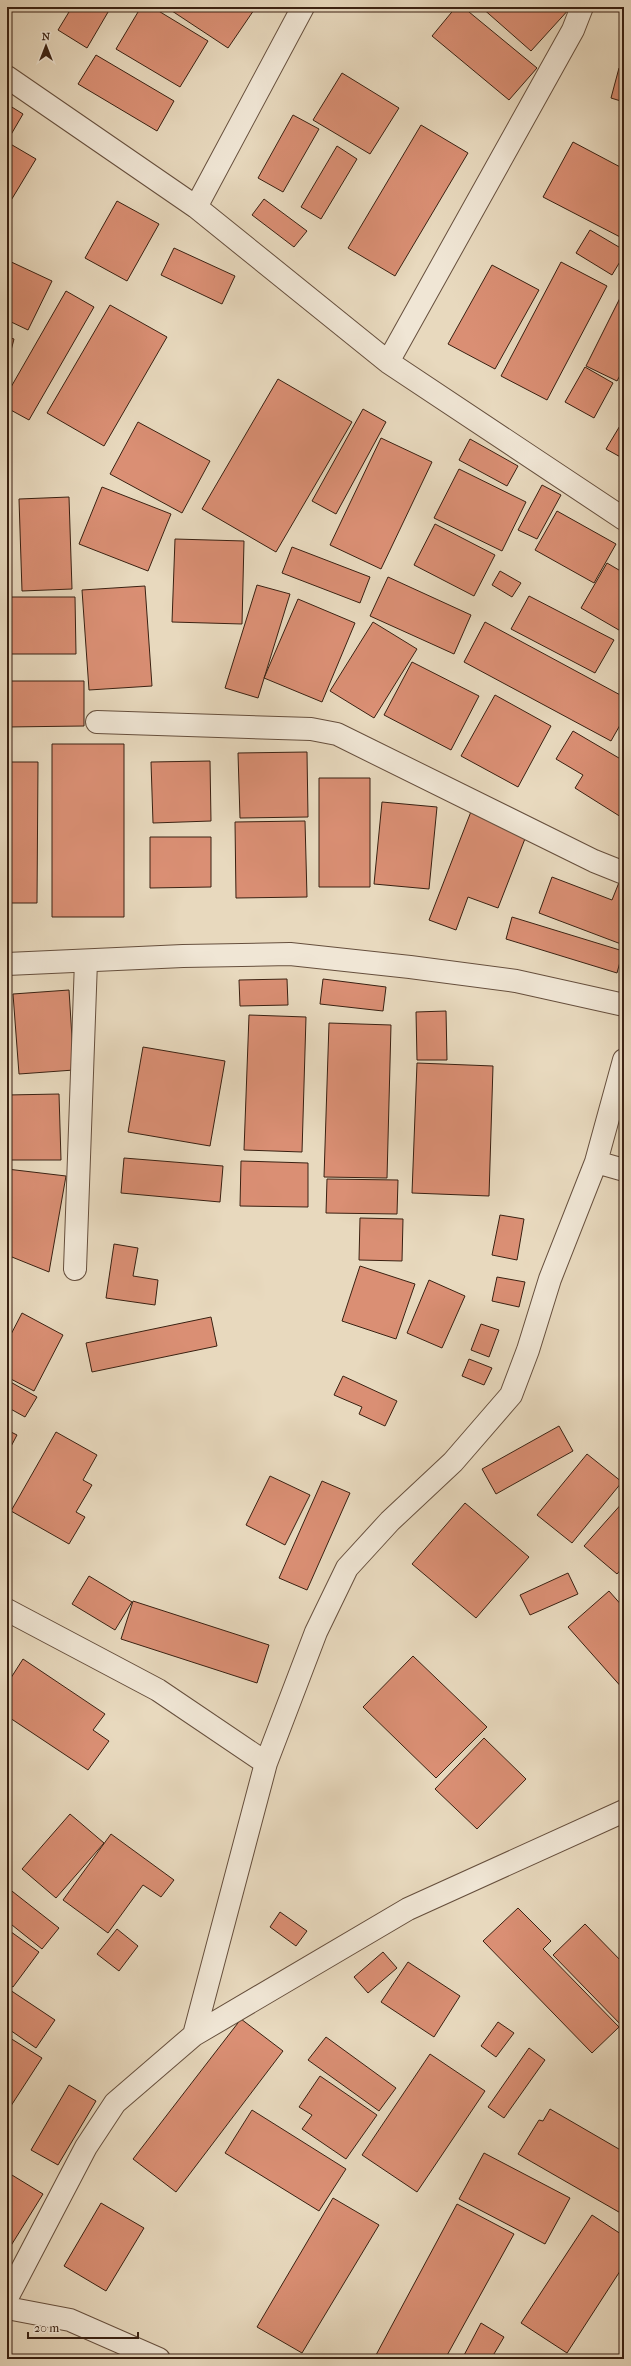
<svg xmlns="http://www.w3.org/2000/svg" width="631" height="2366" font-family="'IM FELL French Canon',serif">
<rect width="100%" height="100%" fill="#e8d9be"/>
<filter id="stains"><feTurbulence type="fractalNoise" baseFrequency=".005" numOctaves="4"/><feColorMatrix values="0 0 0 0 .2 0 0 0 0 .09 0 0 0 0 .02 0 0 0 .5 -.17"/></filter>
<radialGradient id="worn" r=".72"><stop offset=".6" stop-color="#630" stop-opacity="0"/><stop offset="1" stop-color="#630" stop-opacity=".3"/></radialGradient>
<!-- building -->
<path fill="#da8f74" stroke="#3a2112" d="M 72,7 L 111,7 L 87,48 L 58,30 Z
M 141,7 L 152,7 L 208,41 L 180,87 L 116,49 Z
M 166,7 L 256,7 L 228,48 Z
M 456,7 L 463,7 L 537,68 L 509,100 L 432,36 Z
M 481,7 L 571,7 L 531,51 Z
M 96,55 L 174,101 L 157,131 L 78,84 Z
M 619,68 L 624,69 L 624,102 L 611,98 Z
M 342,73 L 399,108 L 370,154 L 313,120 Z
M 7,104 L 23,114 L 9,138 L 7,137 Z
M 293,115 L 319,129 L 283,192 L 258,178 Z
M 421,125 L 468,153 L 395,276 L 348,248 Z
M 7,142 L 36,159 L 7,207 Z
M 573,142 L 624,169 L 624,239 L 543,197 Z
M 337,146 L 357,159 L 321,219 L 301,207 Z
M 264,199 L 307,231 L 294,247 L 252,215 Z
M 117,201 L 159,224 L 127,281 L 85,258 Z
M 590,230 L 624,250 L 624,255 L 612,275 L 576,253 Z
M 174,248 L 235,276 L 222,304 L 161,275 Z
M 7,260 L 52,281 L 28,330 L 7,320 Z
M 561,262 L 607,286 L 547,400 L 501,376 Z
M 492,265 L 539,290 L 495,369 L 448,344 Z
M 624,290 L 624,368 L 617,381 L 586,366 Z
M 66,291 L 94,307 L 29,420 L 7,408 L 7,394 Z
M 110,305 L 167,337 L 104,446 L 47,413 Z
M 7,337 L 14,339 L 7,366 Z
M 585,367 L 613,383 L 594,418 L 565,402 Z
M 278,379 L 352,422 L 276,552 L 202,509 Z
M 363,409 L 386,422 L 336,514 L 312,501 Z
M 624,419 L 624,459 L 606,449 Z
M 138,422 L 210,461 L 182,513 L 110,474 Z
M 381,438 L 432,462 L 381,569 L 330,545 Z
M 470,439 L 518,466 L 507,486 L 459,460 Z
M 459,469 L 526,502 L 502,551 L 434,518 Z
M 542,485 L 561,495 L 537,539 L 518,530 Z
M 102,487 L 171,514 L 148,571 L 79,544 Z
M 69,497 L 72,589 L 22,591 L 19,499 Z
M 557,511 L 616,544 L 594,583 L 535,550 Z
M 435,524 L 495,555 L 474,596 L 414,565 Z
M 175,539 L 244,541 L 242,624 L 172,622 Z
M 292,547 L 370,577 L 360,603 L 282,573 Z
M 607,563 L 624,573 L 624,633 L 581,608 Z
M 500,571 L 521,583 L 512,597 L 492,585 Z
M 388,577 L 471,615 L 454,654 L 370,616 Z
M 257,585 L 290,594 L 258,698 L 225,688 Z
M 145,586 L 152,686 L 89,690 L 82,590 Z
M 529,596 L 614,640 L 595,673 L 511,629 Z
M 8,597 L 75,597 L 76,654 L 9,654 Z
M 298,599 L 355,623 L 322,702 L 264,678 Z
M 373,622 L 417,649 L 374,718 L 330,691 Z
M 485,622 L 624,697 L 624,718 L 611,741 L 464,662 Z
M 412,662 L 479,696 L 451,750 L 384,715 Z
M 7,681 L 84,681 L 84,726 L 7,727 Z
M 495,695 L 551,726 L 518,787 L 461,756 Z
M 573,731 L 624,761 L 624,812 L 621,817 L 575,788 L 583,775 L 556,759 Z
M 52,744 L 124,744 L 124,917 L 52,917 Z
M 307,752 L 308,817 L 240,818 L 238,753 Z
M 210,761 L 211,821 L 153,823 L 151,762 Z
M 7,762 L 38,762 L 37,903 L 7,903 Z
M 319,778 L 370,778 L 370,887 L 319,887 Z
M 382,802 L 437,807 L 429,889 L 374,884 Z
M 472,809 L 528,831 L 498,908 L 468,897 L 456,930 L 429,920 Z
M 305,821 L 307,897 L 236,898 L 235,822 Z
M 150,837 L 211,837 L 211,887 L 150,888 Z
M 622,875 L 624,876 L 624,936 L 621,944 L 539,913 L 552,877 L 612,900 Z
M 512,917 L 623,951 L 617,973 L 506,939 Z
M 287,979 L 288,1005 L 240,1006 L 239,980 Z
M 323,979 L 386,987 L 383,1011 L 320,1004 Z
M 69,990 L 74,1070 L 19,1074 L 13,994 Z
M 446,1011 L 447,1060 L 417,1060 L 416,1012 Z
M 249,1015 L 306,1017 L 302,1152 L 244,1150 Z
M 329,1023 L 391,1025 L 387,1178 L 324,1177 Z
M 143,1047 L 225,1061 L 210,1146 L 128,1132 Z
M 417,1063 L 493,1066 L 489,1196 L 412,1193 Z
M 59,1094 L 61,1160 L 7,1160 L 7,1095 Z
M 124,1158 L 223,1166 L 220,1202 L 121,1193 Z
M 241,1161 L 308,1163 L 308,1207 L 240,1206 Z
M 7,1169 L 66,1176 L 49,1272 L 7,1255 Z
M 327,1179 L 398,1180 L 397,1214 L 326,1213 Z
M 500,1215 L 524,1219 L 517,1260 L 492,1255 Z
M 360,1218 L 403,1219 L 402,1261 L 359,1260 Z
M 114,1244 L 138,1248 L 133,1276 L 158,1280 L 155,1305 L 106,1298 Z
M 360,1266 L 415,1284 L 396,1339 L 342,1321 Z
M 497,1277 L 525,1282 L 519,1307 L 492,1301 Z
M 429,1280 L 465,1296 L 442,1348 L 407,1333 Z
M 22,1313 L 63,1335 L 34,1391 L 7,1377 L 7,1342 Z
M 211,1317 L 217,1346 L 92,1372 L 86,1343 Z
M 481,1324 L 499,1330 L 489,1357 L 471,1350 Z
M 469,1359 L 492,1368 L 484,1385 L 462,1376 Z
M 343,1376 L 397,1401 L 385,1426 L 359,1414 L 362,1407 L 334,1395 Z
M 7,1380 L 37,1397 L 25,1417 L 7,1407 Z
M 559,1426 L 573,1451 L 496,1494 L 482,1469 Z
M 7,1430 L 17,1435 L 7,1454 Z
M 56,1432 L 97,1455 L 83,1480 L 92,1485 L 76,1512 L 85,1517 L 69,1544 L 11,1511 Z
M 587,1454 L 622,1482 L 572,1543 L 537,1515 Z
M 270,1476 L 310,1495 L 285,1545 L 246,1525 Z
M 322,1481 L 350,1493 L 307,1590 L 279,1578 Z
M 624,1501 L 624,1566 L 617,1574 L 584,1546 Z
M 465,1503 L 529,1557 L 476,1618 L 412,1564 Z
M 568,1573 L 578,1594 L 530,1615 L 520,1595 Z
M 89,1576 L 132,1602 L 115,1630 L 72,1604 Z
M 609,1591 L 624,1608 L 624,1690 L 568,1627 Z
M 133,1601 L 269,1645 L 257,1683 L 121,1639 Z
M 413,1656 L 487,1727 L 436,1778 L 363,1707 Z
M 23,1659 L 105,1714 L 93,1730 L 109,1741 L 88,1770 L 7,1716 L 7,1684 Z
M 484,1738 L 526,1779 L 477,1829 L 435,1789 Z
M 70,1814 L 104,1843 L 56,1898 L 22,1869 Z
M 111,1834 L 174,1880 L 161,1897 L 143,1885 L 108,1933 L 63,1900 Z
M 8,1888 L 59,1928 L 42,1949 L 7,1921 Z
M 518,1908 L 551,1941 L 543,1949 L 619,2027 L 592,2053 L 483,1941 Z
M 280,1912 L 307,1931 L 296,1946 L 270,1927 Z
M 585,1924 L 624,1964 L 624,2028 L 553,1955 Z
M 7,1929 L 39,1952 L 13,1987 L 7,1983 Z
M 117,1929 L 138,1946 L 119,1971 L 97,1954 Z
M 383,1952 L 397,1968 L 368,1993 L 354,1977 Z
M 408,1962 L 460,1996 L 434,2037 L 381,2002 Z
M 7,1988 L 55,2020 L 36,2048 L 7,2028 Z
M 241,2019 L 283,2051 L 176,2192 L 133,2159 Z
M 498,2022 L 514,2033 L 496,2057 L 481,2046 Z
M 326,2037 L 396,2088 L 379,2111 L 308,2060 Z
M 10,2038 L 42,2058 L 7,2112 L 7,2043 Z
M 529,2048 L 545,2060 L 504,2118 L 488,2107 Z
M 430,2054 L 485,2091 L 417,2192 L 362,2155 Z
M 320,2076 L 377,2115 L 346,2159 L 302,2129 L 312,2115 L 299,2107 Z
M 69,2085 L 96,2101 L 58,2165 L 31,2150 Z
M 550,2109 L 624,2152 L 624,2215 L 518,2154 L 539,2120 L 543,2121 Z
M 252,2110 L 346,2169 L 319,2211 L 225,2153 Z
M 484,2153 L 570,2198 L 545,2244 L 459,2199 Z
M 7,2172 L 43,2194 L 7,2252 Z
M 333,2198 L 379,2225 L 302,2353 L 257,2327 Z
M 101,2203 L 144,2228 L 106,2291 L 64,2266 Z
M 457,2204 L 514,2234 L 445,2359 L 384,2359 L 376,2355 Z
M 592,2215 L 624,2236 L 624,2265 L 567,2353 L 521,2323 Z
M 481,2323 L 504,2337 L 491,2359 L 462,2359 Z"/>
<g fill="none" stroke-linecap="round" stroke-linejoin="round">
<!-- minor casing -->
<g stroke="#664f3d" stroke-width="24">
<path id="minor" d="M 7,77 L 196,207 L 388,362 L 624,519
M 196,207 L 303,7
M 388,362 L 573,30 L 582,7
M 97,722 L 311,729 L 337,734 L 594,861 L 624,873
M 7,964 L 183,956 L 290,954 L 410,967 L 516,981 L 624,1005
M 596,1162 L 624,1170
M 75,1269 L 86,961
M 7,1610 L 158,1690 L 266,1763
M 194,2035 L 408,1909 L 624,1811
M 7,2298 L 86,2147 L 115,2103 L 194,2035 L 266,1763 L 316,1632 L 347,1568 L 390,1521 L 453,1462 L 511,1395 L 528,1350 L 550,1279 L 596,1162 L 624,1060
M 7,2308 L 70,2320 L 159,2359"/>
</g>
<!-- minor -->
<use href="#minor" stroke="#f0e6d5" stroke-width="22"/>
</g>
<!-- margin -->
<rect width="631" height="2366" fill="none" stroke="#e8d9be" stroke-width="24"/>
<rect x="8" y="8" width="615" height="2350" fill="none" stroke="#3a2112" stroke-width="2"/>
<rect x="12" y="12" width="607" height="2342" fill="none" stroke="#3a2112"/>
<!-- north arrow -->
<g transform="translate(46 46)" stroke="#f0e6d5" stroke-width="3" paint-order="stroke">
<path d="M0-3L7 15L0 10L-7 15Z" fill="#3a2112"/>
<text y="-6" font-size="11" font-weight="bold" text-anchor="middle" fill="#3a2112">N</text>
</g>
<!-- scale -->
<path d="M28 2332v6h110v-6" fill="none" stroke="#3a2112" stroke-width="2"/>
<text x="34" y="2332" font-size="12" fill="#3a2112" stroke="#f0e6d5" stroke-width="3" paint-order="stroke">20 m</text>
<rect width="100%" height="100%" filter="url(#stains)"/>
<rect width="100%" height="100%" fill="url(#worn)"/>
</svg>
